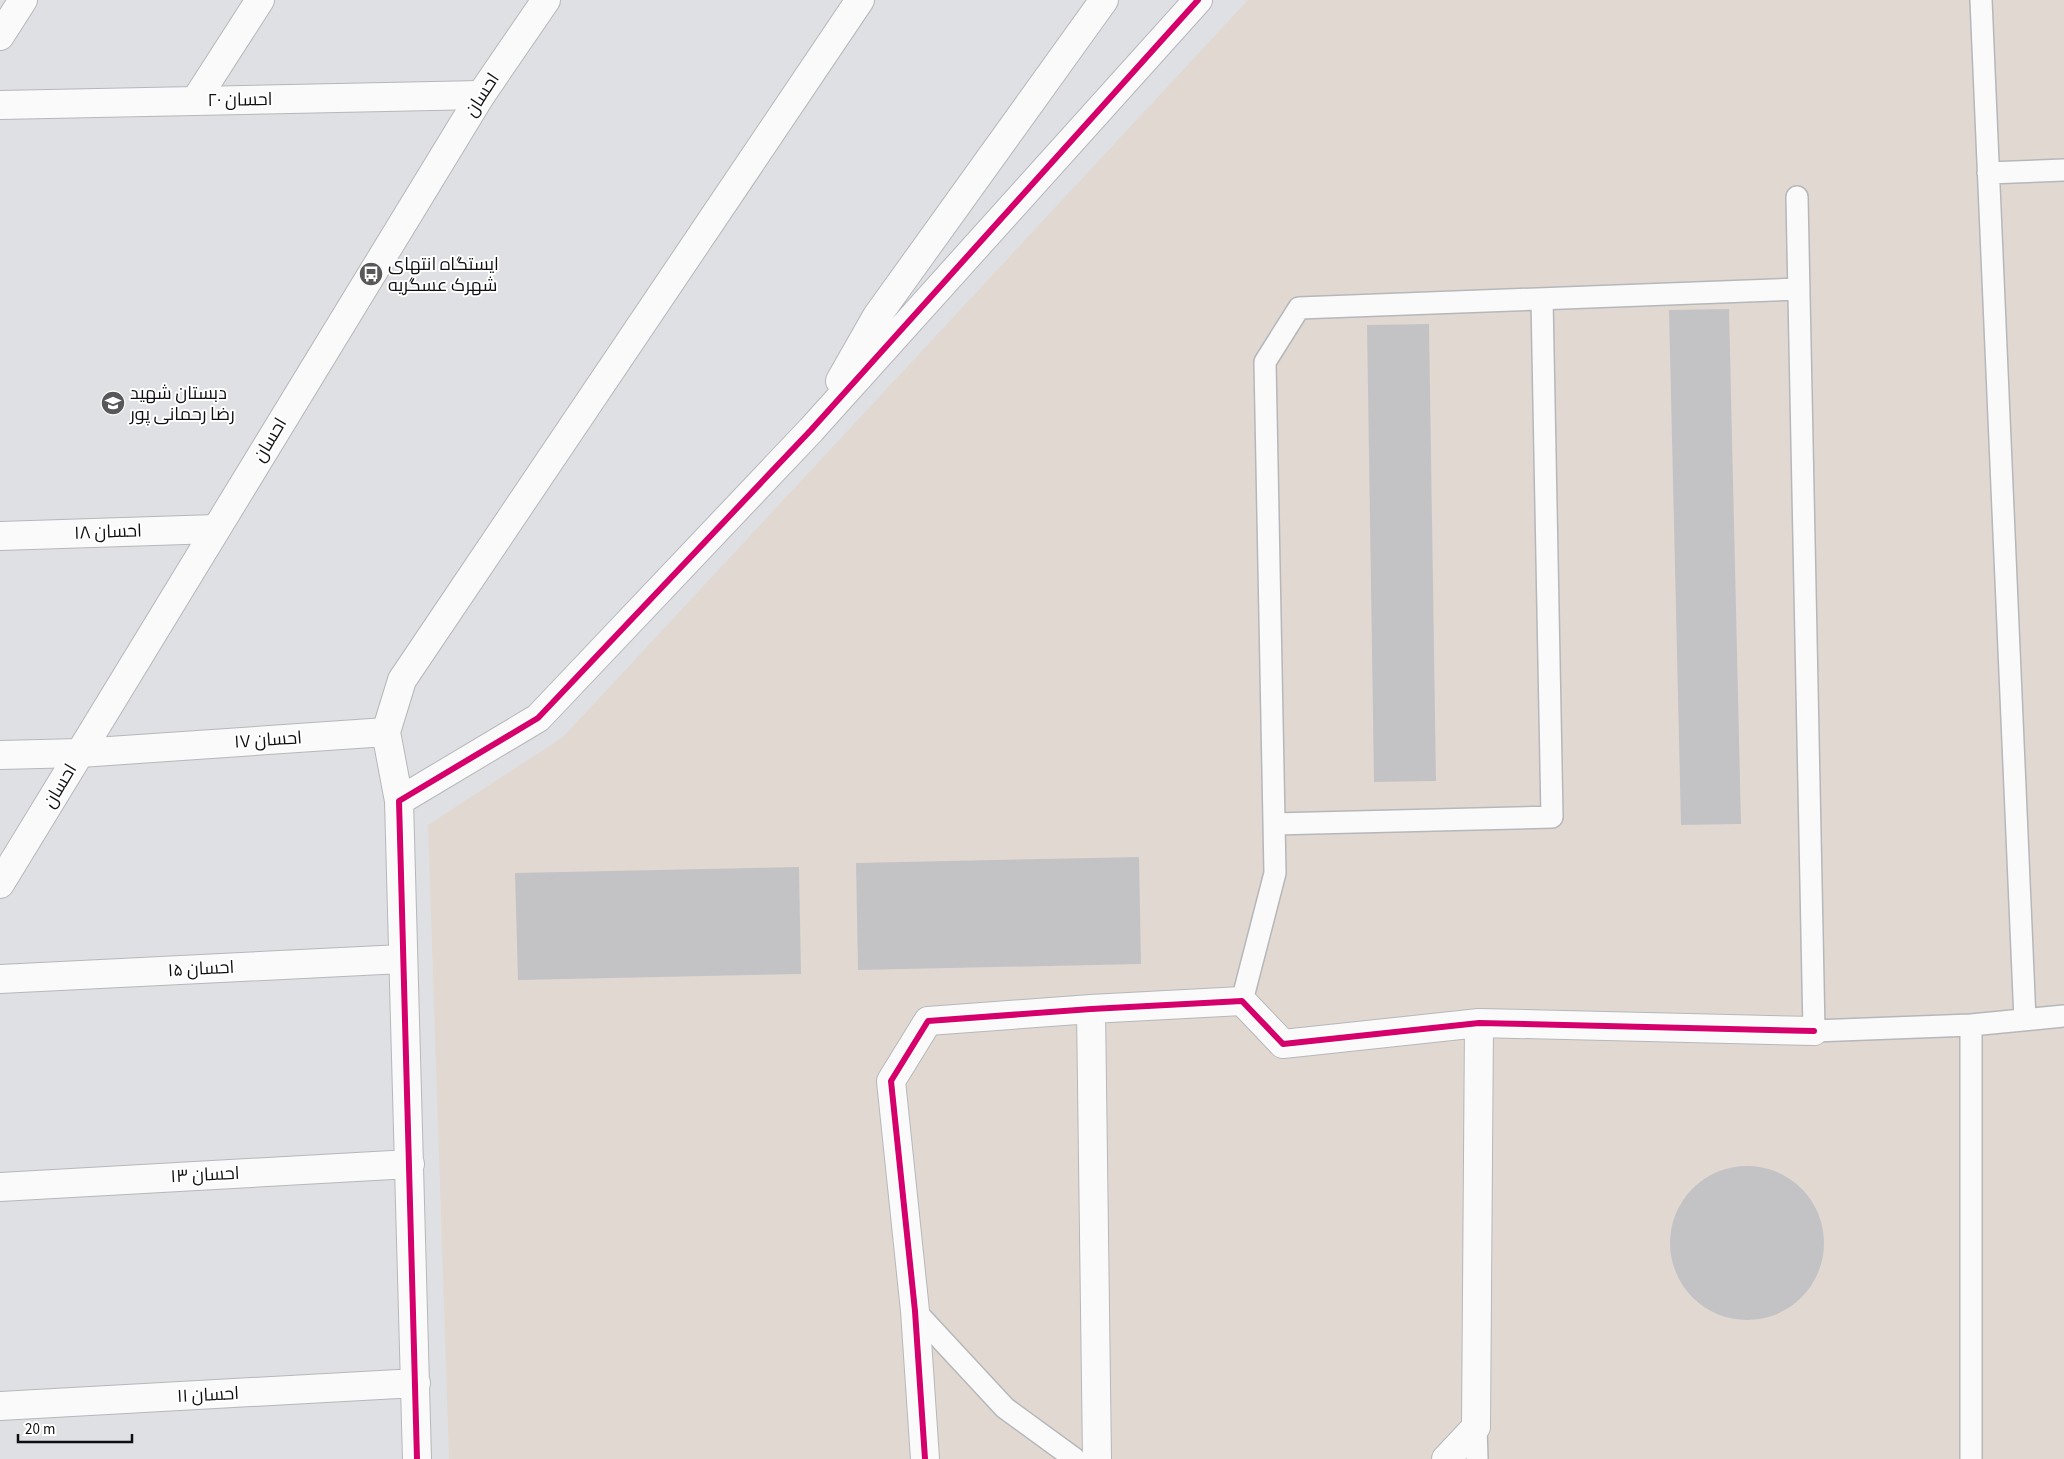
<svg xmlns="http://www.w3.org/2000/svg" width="2064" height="1459" font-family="'Source Sans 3',Cairo,sans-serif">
<rect width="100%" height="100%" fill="#dfe0e4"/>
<!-- industrial -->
<path fill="#e1d9d1" d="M 1248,0 L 2064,0 L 2064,1459 L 449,1459 L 428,825 L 563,737 Z"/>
<!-- building -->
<path fill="#c3c3c6" d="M 1729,309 L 1741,824 L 1681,825 L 1669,310 Z
M 1429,324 L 1436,781 L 1374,782 L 1367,325 Z
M 1139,857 L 1141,964 L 858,970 L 856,863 Z
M 799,867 L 801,974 L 518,980 L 515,873 Z
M1670 1243a77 77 0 1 1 154 0a77 77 0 1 1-154 0Z"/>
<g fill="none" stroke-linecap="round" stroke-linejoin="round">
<!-- lane casing -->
<g stroke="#b6b7ba" stroke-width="24">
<path id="lane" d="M 1981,0 L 2025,1020
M 1988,173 L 2064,170
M 1797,197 L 1814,1031 L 1971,1025 L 2064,1016
M 1274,824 L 1552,817 L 1542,299
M 1242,1001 L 1275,873 L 1265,362 L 1299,308 L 1799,289
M 915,1311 L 1005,1408 L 1075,1459
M 1476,1427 L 1477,1459
M 1971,1459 L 1971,1025"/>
</g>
<!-- street casing -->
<g stroke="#b6b7ba" stroke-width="30">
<path id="street" d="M 0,36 L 23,0
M 195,101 L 260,0
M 0,105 L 481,95
M 840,381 L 877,316 L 1104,0
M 0,536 L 216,529
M 386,732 L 402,680 L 860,0
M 0,755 L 80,753 L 386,732 L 399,801
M 0,979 L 402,959
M 1091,1009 L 1097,1459
M 0,1187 L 410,1164
M 0,1406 L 416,1383
M 417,1459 L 399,801 L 538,718 L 811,430 L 1198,0
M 925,1459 L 915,1311 L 891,1081 L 928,1021 L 1091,1009 L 1242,1001 L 1283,1044 L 1479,1023 L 1814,1031
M 1446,1459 L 1476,1427 L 1479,1023"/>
</g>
<!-- secondary casing -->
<g stroke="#b6b7ba" stroke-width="30">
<path id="secondary" d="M 0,884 L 481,95 L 546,0"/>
</g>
<!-- lane -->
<use href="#lane" stroke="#fafafb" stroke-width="21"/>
<!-- street -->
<use href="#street" stroke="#fafafb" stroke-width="28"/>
<!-- secondary -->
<use href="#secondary" stroke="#fafafb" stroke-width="28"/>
<!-- cycleway casing -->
<g stroke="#fff" stroke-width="9">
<path id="cycleway" d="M 417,1459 L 399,801 L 538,718 L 811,430 L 1198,0
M 925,1459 L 915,1311 L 891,1081 L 928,1021 L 1091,1009 L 1242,1001 L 1283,1044 L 1479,1023 L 1814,1031"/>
</g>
<!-- cycleway -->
<use href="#cycleway" stroke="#d6006c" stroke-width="6"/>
</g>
<!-- icons -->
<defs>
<g id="bus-disc" transform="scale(1.25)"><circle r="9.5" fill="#58585b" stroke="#fff"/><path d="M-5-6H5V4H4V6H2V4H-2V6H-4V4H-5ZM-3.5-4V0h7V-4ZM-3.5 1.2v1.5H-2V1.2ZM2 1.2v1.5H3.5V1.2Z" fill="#fff"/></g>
<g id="school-disc" transform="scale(1.25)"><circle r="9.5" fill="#58585b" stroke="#fff"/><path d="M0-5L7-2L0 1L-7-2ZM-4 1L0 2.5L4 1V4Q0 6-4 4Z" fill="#fff"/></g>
</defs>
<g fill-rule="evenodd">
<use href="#bus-disc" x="371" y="274"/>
<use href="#school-disc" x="113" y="403"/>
</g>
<g text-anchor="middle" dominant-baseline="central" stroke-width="4" stroke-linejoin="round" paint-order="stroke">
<!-- street labels -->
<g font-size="18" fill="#0f0f11" stroke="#fff">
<text transform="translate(482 95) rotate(-57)">احسان</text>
<text transform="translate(240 100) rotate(-1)">احسان ۲۰</text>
<text transform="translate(270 440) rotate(-59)">احسان</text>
<text transform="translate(108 532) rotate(-2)">احسان ۱۸</text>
<text transform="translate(268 740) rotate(-4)">احسان ۱۷</text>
<text transform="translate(60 786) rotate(-59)">احسان</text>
<text transform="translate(201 969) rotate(-3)">احسان ۱۵</text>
<text transform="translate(205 1175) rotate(-3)">احسان ۱۳</text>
<text transform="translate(208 1395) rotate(-3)">احسان ۱۱</text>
</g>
<!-- poi labels -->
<g font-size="18" fill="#0f0f11" stroke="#fff" text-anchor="start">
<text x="388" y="264">ایستگاه انتهای<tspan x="388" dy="21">شهرک عسگریه</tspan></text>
<text x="130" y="393">دبستان شهید<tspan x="130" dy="21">رضا رحمانی پور</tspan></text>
</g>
</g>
<!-- scale -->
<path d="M18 1434v8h114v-8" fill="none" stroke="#0f0f11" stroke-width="2.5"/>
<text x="25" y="1434" font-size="15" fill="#0f0f11" stroke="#ffffff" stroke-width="4" paint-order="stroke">20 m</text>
</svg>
